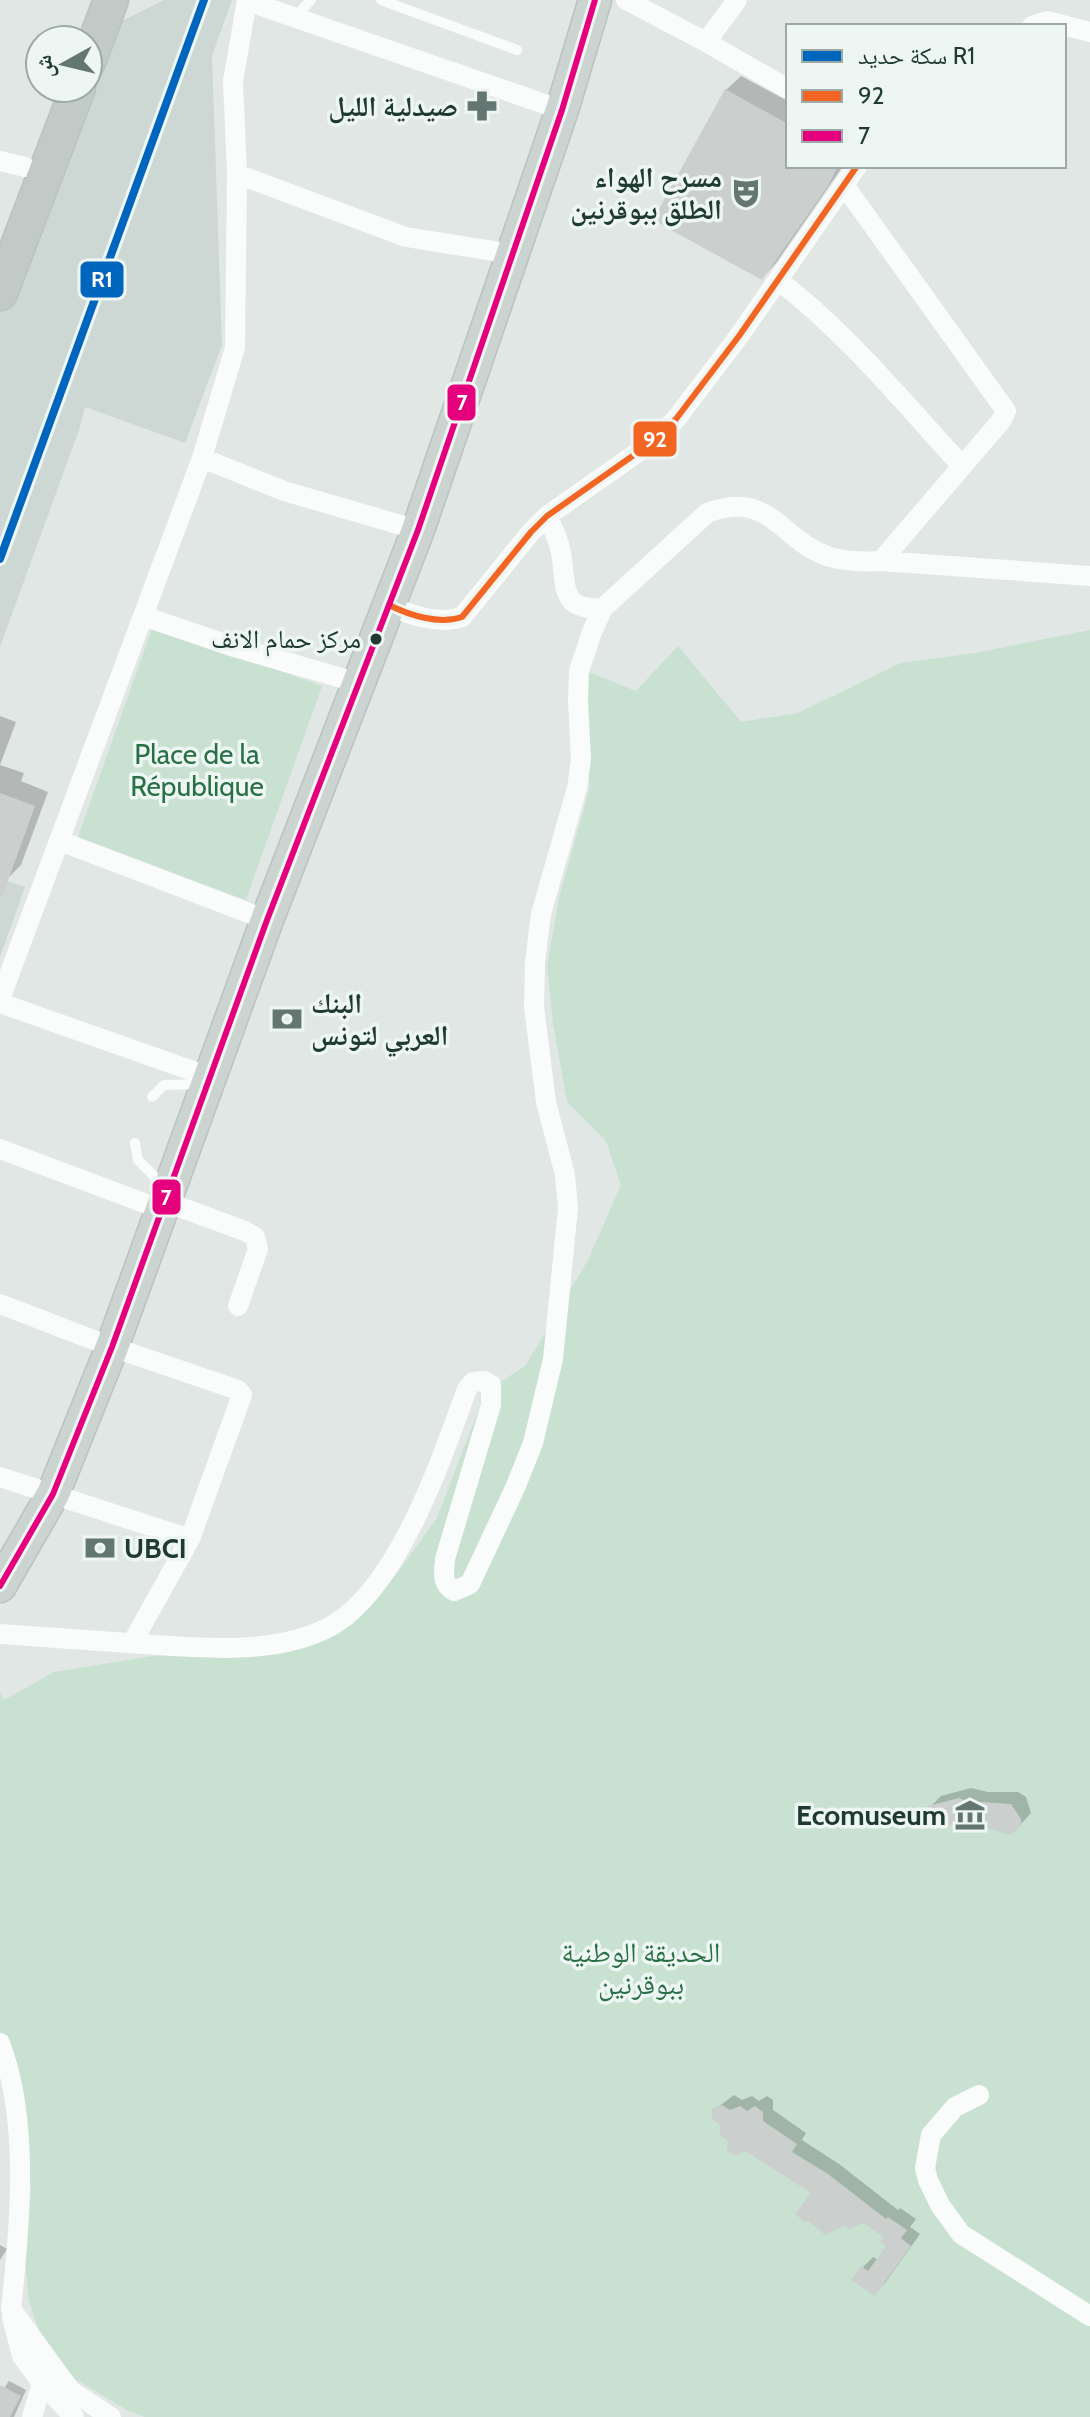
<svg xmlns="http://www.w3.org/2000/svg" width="1090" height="2417" font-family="Cabin,'Noto Naskh Arabic',sans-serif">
<rect width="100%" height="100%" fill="#e0e7e4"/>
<!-- built -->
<path fill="#cdd8d4" d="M 164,0 L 232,0 L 212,56 L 222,345 L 185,443 L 85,407 L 79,430 L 0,647 L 0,311 L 88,76 L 118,23 Z
M 0,879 L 25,887 L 0,957 Z"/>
<!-- green -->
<path fill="#c8e1d1" d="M 153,626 L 322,686 L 246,900 L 78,837 Z
M 1090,630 L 1090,2417 L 145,2417 L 125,2409 L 72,2377 L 43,2343 L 29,2301 L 25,2261 L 31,2190 L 20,2101 L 0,2032 L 0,1693 L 4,1700 L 54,1672 L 153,1656 L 280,1652 L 353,1624 L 395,1576 L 437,1518 L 485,1393 L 526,1365 L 588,1260 L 621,1185 L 606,1141 L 567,1102 L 553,1023 L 547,966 L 559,898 L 590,787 L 583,741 L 588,672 L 636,691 L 678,646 L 741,722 L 798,713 L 901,663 L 975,653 Z"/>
<!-- shadow -->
<path fill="#0003" d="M 741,76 L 788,101 L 788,166 L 843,166 L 776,263 L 762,278 L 726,90 Z
M 0,716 L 16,722 L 0,765 L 24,773 L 21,781 L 48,792 L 21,865 L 7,879 L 0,877 Z
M 971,1788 L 988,1792 L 1018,1792 L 1026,1797 L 1031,1813 L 1020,1825 L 972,1821 L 924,1813 L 941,1796 Z
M 734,2095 L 742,2100 L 752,2096 L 759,2101 L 767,2096 L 773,2100 L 773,2110 L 806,2133 L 802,2140 L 839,2164 L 898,2210 L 900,2208 L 916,2219 L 910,2227 L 920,2234 L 885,2283 L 874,2294 L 863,2267 L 873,2257 L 878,2260 L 888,2245 L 887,2237 L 730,2140 L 714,2110 Z
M 0,2245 L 7,2249 L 0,2260 Z
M 9,2381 L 26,2390 L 14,2417 L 0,2417 L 0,2394 Z"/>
<!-- building -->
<path fill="#cbd0ce" d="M 725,89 L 788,124 L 788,166 L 838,166 L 828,186 L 762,280 L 653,220 Z
M 0,793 L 35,806 L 2,897 L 0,896 Z
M 959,1798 L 967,1801 L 1011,1804 L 1021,1819 L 1021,1826 L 1010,1835 L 971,1823 L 931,1828 L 921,1823 L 922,1812 L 928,1806 Z
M 722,2105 L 730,2110 L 740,2106 L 747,2111 L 755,2106 L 763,2112 L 763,2121 L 797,2144 L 792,2152 L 828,2174 L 886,2219 L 888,2217 L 907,2230 L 901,2238 L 911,2246 L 875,2296 L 851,2280 L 861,2266 L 868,2271 L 886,2246 L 880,2242 L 884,2237 L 863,2223 L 848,2230 L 846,2225 L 825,2235 L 808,2221 L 806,2223 L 795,2214 L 811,2193 L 745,2151 L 736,2156 L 727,2151 L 728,2141 L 720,2135 L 720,2125 L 712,2119 L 712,2109 Z
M 0,2385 L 21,2396 L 10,2417 L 0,2417 Z"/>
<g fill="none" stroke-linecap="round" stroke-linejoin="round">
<!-- primary casing -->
<g stroke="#bac3c1" stroke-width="35">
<path id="primary" d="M 0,1586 L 53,1494 L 112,1347 L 267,920 L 418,530 L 562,110 L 595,0"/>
</g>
<!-- trunk casing -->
<g stroke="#bac3c1" stroke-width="37">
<path id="trunk" d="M 88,62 L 111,0
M 0,293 L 78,88"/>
</g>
<!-- service -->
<path stroke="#fafbfb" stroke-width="10" d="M 381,0 L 517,50
M 294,18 L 311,0
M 152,1097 L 164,1085 L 202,1084
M 135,1143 L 138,1160 L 164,1186"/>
<!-- minor -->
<path stroke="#fafbfb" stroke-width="20" d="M 626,0 L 706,42 L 788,89
M 247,1 L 562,110
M 1032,26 L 1047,21 L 1090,32
M 706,42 L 737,0
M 0,161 L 25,167
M 237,174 L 406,237 L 512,254
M 844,185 L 1006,411 L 1001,421 L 881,561
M 778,280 C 847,333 903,402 962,466
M 202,458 L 284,491 L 418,530
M 547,516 C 553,529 559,539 561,553 C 567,585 558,611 603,608 L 707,513 C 771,489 780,541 830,557 C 847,562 863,562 881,561 L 1090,576
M 389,605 C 409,615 439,625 462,617 L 531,532 L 547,516 L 651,443 L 676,419 L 739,336 L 857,166
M 143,616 L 234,647 L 359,683
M 60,841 L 267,920
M 0,999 L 202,458 L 235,348 L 237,174 L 233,81 L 247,0
M 0,1003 L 210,1077
M 0,1149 L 163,1210
M 166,1202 L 245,1231 L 255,1237 L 258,1249 L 238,1306
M 0,1304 L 112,1347 L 238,1390 L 242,1395 L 190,1539 L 132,1643
M 0,1477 L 190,1539
M 0,1634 C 43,1637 85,1640 128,1643 C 192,1647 275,1658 333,1625 C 399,1586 442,1458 467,1389 L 473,1382 L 484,1381 L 491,1385 L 491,1405 L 445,1559 C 444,1573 441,1583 454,1591 L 470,1584 L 515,1488 L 533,1443 L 553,1359 L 568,1208 L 565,1175 L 546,1102 L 534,1007 L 535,962 L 541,914 L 577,788 L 581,759 L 578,701 L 579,671 L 592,632 L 603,608
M 0,2043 C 30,2121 20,2227 11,2309 L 70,2390 L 111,2417
M 979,2095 L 955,2107 L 931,2135 L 925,2168 L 928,2180 L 940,2205 L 961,2234 L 1090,2316
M 12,2317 L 22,2356 L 42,2383 L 74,2417
M 32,2417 L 42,2383"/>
<!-- primary -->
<use href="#primary" stroke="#ccd4d2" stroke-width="32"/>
<!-- trunk -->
<use href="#trunk" stroke="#c2cac8" stroke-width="34"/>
<!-- bus-1 casing -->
<g stroke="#edf6f2" stroke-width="12">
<path id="bus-1" d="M 389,605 C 409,615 439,625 462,617 L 531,532 L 547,516 L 651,443 L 676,419 L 739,336 L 857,166"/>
</g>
<!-- bus-2 casing -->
<g stroke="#edf6f2" stroke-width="12">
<path id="bus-2" d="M 0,1586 L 53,1494 L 112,1347 L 267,920 L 418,530 L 562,110 L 595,0"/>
</g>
<!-- bus-1 -->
<use href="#bus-1" stroke="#f26522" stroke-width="6"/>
<!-- bus-2 -->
<use href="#bus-2" stroke="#e5007d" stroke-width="6"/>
<!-- rail-1 casing -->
<g stroke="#edf6f2" stroke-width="14">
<path id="rail-1" d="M 0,559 L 204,0"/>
</g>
<!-- rail-1 -->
<use href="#rail-1" stroke="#0065bd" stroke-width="8"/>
</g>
<!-- icons -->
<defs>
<g id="pharmacy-bare" transform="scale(2.4)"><path d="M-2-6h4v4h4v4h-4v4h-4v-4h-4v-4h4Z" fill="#637671" stroke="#edf6f2" stroke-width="2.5" paint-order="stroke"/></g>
<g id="theatre-bare" transform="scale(2.4)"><path d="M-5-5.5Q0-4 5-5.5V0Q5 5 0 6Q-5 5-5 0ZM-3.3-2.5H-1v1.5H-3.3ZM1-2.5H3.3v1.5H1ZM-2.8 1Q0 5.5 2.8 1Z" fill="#637671" stroke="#edf6f2" stroke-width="2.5" paint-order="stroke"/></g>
<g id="bank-bare" transform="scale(2.4)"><path d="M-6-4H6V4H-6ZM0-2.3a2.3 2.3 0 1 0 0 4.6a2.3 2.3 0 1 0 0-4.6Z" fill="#637671" stroke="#edf6f2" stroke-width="2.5" paint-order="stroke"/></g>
<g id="museum-bare" transform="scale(2.4)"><path d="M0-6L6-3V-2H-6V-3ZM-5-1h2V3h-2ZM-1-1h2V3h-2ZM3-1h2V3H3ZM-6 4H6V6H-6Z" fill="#637671" stroke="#edf6f2" stroke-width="2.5" paint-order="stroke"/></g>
</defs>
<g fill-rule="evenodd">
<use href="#pharmacy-bare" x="482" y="106"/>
<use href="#theatre-bare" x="746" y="193"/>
<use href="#bank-bare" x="287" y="1019"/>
<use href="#bank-bare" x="100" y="1548"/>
<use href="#museum-bare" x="970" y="1815"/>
</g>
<!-- markers -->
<circle fill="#1f3933" stroke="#edf6f2" stroke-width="3" cx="376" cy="639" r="7"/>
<g text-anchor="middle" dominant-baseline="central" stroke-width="7" stroke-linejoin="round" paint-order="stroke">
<!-- bus labels -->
<g font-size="26" fill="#1f3933" stroke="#edf6f2" text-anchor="end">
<text x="361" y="639">مركز حمام الانف</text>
</g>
<!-- poi labels -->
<g font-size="28" font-weight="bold" fill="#1f3933" stroke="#edf6f2" text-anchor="end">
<text x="458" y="106">صيدلية الليل</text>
<text x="722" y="177">مسرح الهواء<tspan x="722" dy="32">الطلق ببوقرنين</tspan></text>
<text x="311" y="1003" text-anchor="start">البنك<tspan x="311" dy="32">العربي لتونس</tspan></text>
<text x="124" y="1548" text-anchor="start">UBCI</text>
<text x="946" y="1815">Ecomuseum</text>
</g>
<!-- park labels -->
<g font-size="28" fill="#297047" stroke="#edf6f2">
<text x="197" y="754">Place de la<tspan x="197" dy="32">République</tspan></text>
<text x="641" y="1952">الحديقة الوطنية<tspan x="641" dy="32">ببوقرنين</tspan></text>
</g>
</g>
<g stroke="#edf6f2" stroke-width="3">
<rect x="79" y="260" width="46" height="39" rx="8" fill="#0065bd"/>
<rect x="446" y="383" width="31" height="39" rx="8" fill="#e5007d"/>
<rect x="632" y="420" width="46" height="38" rx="8" fill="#f26522"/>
<rect x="151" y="1178" width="31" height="38" rx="8" fill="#e5007d"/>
</g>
<g font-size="22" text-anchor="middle" font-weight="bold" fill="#fff">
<text x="102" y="287">R1</text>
<text x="462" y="410">7</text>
<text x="655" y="447">92</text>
<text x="166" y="1205">7</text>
</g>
<!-- legend -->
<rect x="786" y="24" width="280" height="144" fill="#edf6f2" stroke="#9baaa6" stroke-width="2"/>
<rect x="802" y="50" width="40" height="12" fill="#0065bd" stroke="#9baaa6" stroke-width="2"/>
<text x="858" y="64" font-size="24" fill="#1f3933">سكة حديد R1</text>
<rect x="802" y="90" width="40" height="12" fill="#f26522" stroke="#9baaa6" stroke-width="2"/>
<text x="858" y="104" font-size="24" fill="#1f3933">92</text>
<rect x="802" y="130" width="40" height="12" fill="#e5007d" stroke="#9baaa6" stroke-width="2"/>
<text x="858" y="144" font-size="24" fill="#1f3933">7</text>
<!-- north arrow -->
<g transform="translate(64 64) rotate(262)"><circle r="38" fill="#edf6f2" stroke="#9baaa6" stroke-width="2"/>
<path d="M0-6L14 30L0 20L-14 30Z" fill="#637671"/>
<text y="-12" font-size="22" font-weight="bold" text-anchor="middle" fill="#1f3933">ش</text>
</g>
</svg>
